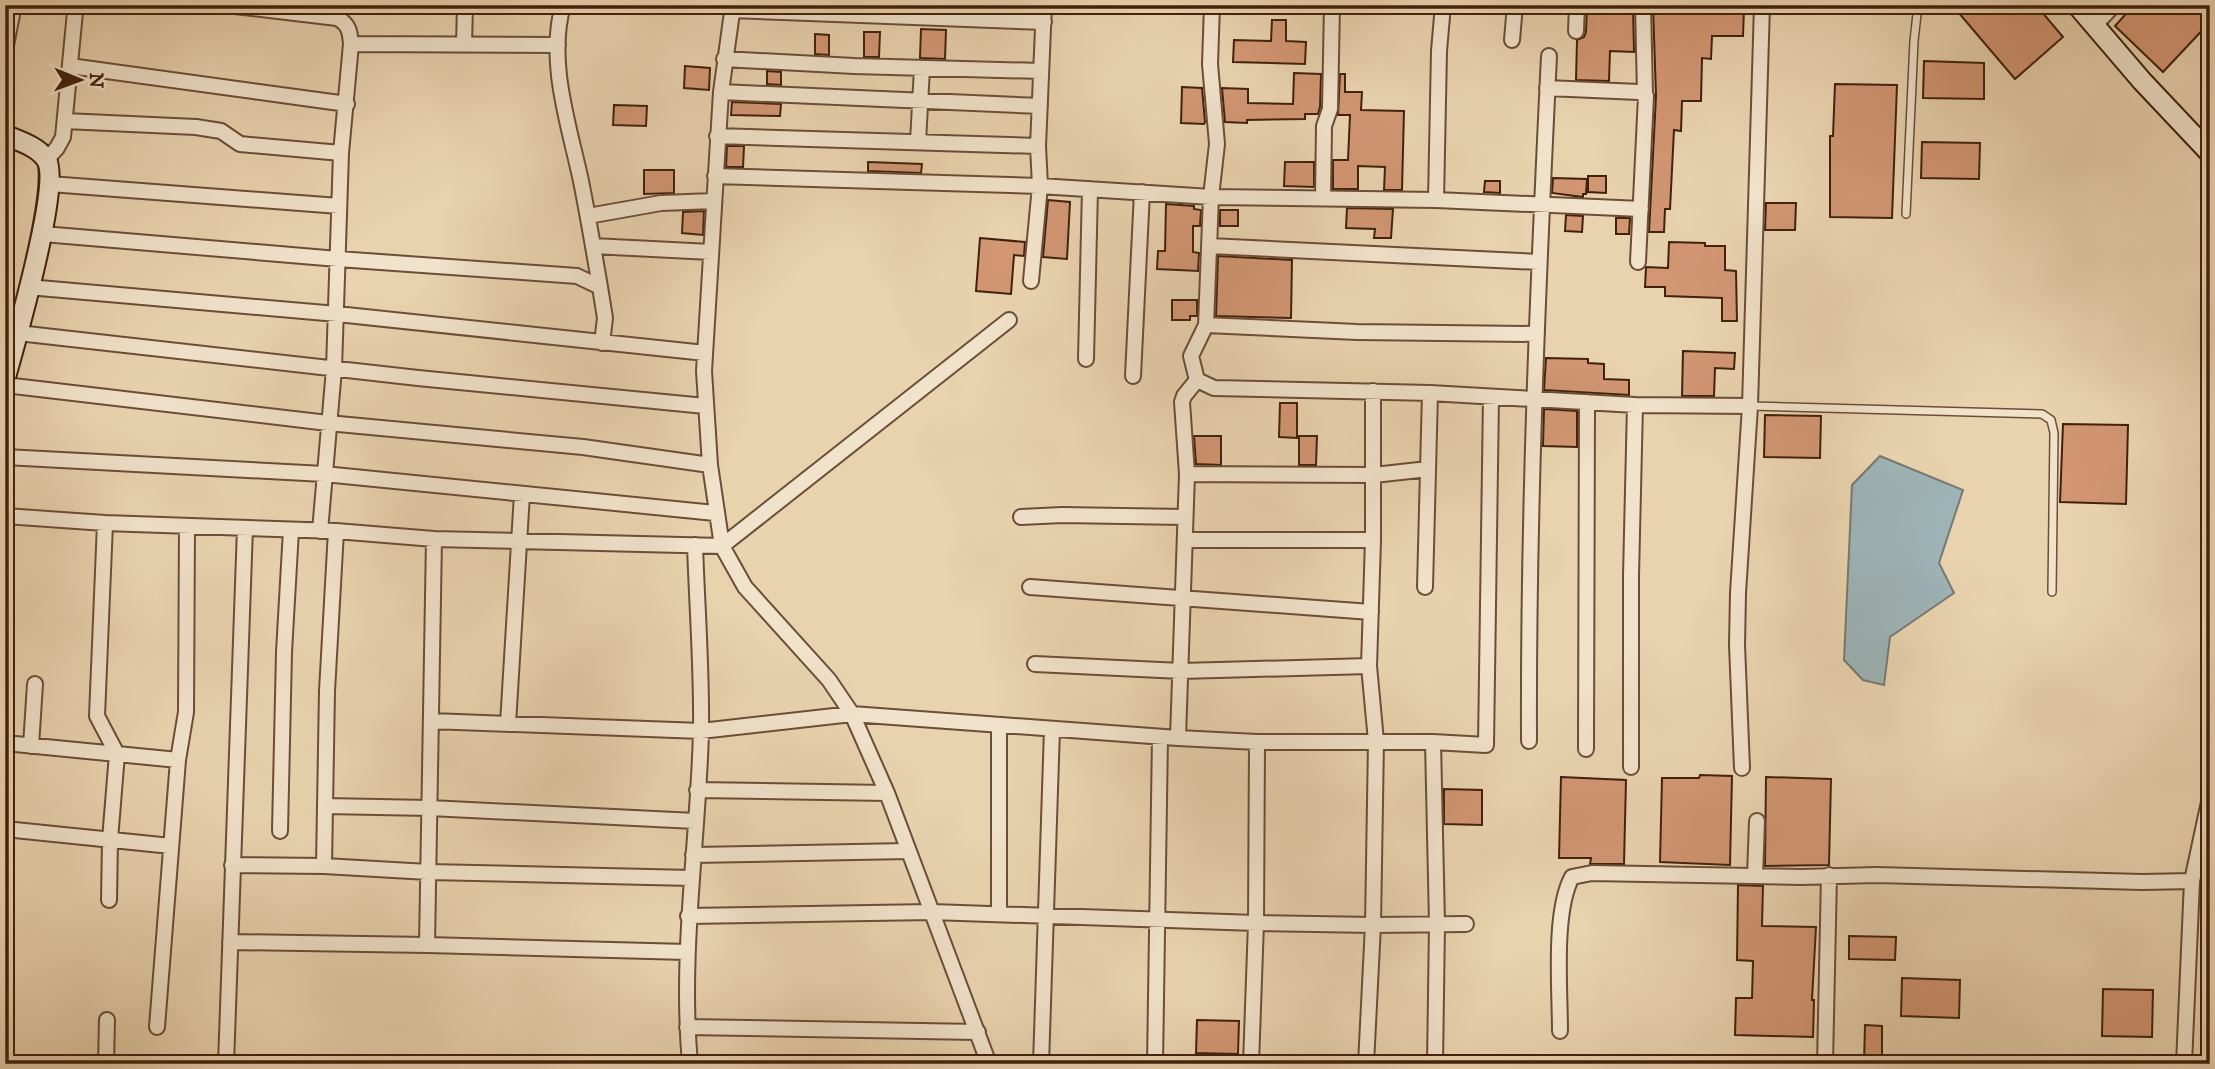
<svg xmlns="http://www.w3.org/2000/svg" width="2215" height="1069" font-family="'IM FELL DW Pica',serif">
<rect width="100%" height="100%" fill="#e9d3af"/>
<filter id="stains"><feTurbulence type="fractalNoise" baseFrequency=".00286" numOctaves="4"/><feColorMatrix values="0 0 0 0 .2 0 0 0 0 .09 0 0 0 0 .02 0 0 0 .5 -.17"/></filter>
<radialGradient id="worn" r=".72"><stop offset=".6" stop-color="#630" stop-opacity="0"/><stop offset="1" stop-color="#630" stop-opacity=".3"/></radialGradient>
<!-- water -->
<path fill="#9db4b7" stroke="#787973" stroke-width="2" d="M 1880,456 L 1963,490 L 1939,563 L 1954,593 L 1890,637 L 1884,685 L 1863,680 L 1844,660 L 1852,485 Z"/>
<!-- building -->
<path fill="#d29673" stroke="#41210d" stroke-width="2" d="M 1610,5 L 1633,5 L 1634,52 L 1610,51 L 1609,81 L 1576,80 L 1577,40 L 1584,37 L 1586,32 L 1587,7 L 1610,7 Z
M 1653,5 L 1744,9 L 1743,36 L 1712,36 L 1711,59 L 1702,58 L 1701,101 L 1682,101 L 1681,131 L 1674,130 L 1670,209 L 1665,209 L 1664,232 L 1649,232 L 1656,96 Z
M 1952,5 L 2036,5 L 2063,37 L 2015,79 Z
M 2134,5 L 2210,5 L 2210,22 L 2163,72 L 2115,26 Z
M 1272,20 L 1286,20 L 1286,41 L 1306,42 L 1305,64 L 1233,62 L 1234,40 L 1271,41 Z
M 921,29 L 946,30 L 945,59 L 920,58 Z
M 864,32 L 880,32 L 879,57 L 864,57 Z
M 815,34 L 829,35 L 829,55 L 815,54 Z
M 1924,61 L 1984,63 L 1984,99 L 1923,98 Z
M 685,66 L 710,68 L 709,90 L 684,88 Z
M 767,71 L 781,72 L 781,85 L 767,84 Z
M 1294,73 L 1321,74 L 1320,107 L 1318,114 L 1305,114 L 1305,119 L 1247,120 L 1247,123 L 1225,122 L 1222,88 L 1248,89 L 1248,103 L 1293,104 Z
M 1340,74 L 1345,74 L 1345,92 L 1362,92 L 1361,110 L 1404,111 L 1402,190 L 1384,190 L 1385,167 L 1358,166 L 1358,189 L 1333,189 L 1333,160 L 1348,160 L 1350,115 L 1338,115 Z
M 1835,84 L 1897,85 L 1892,218 L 1830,217 L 1830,136 L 1833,136 Z
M 1182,87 L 1202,88 L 1205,122 L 1204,124 L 1181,123 Z
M 732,102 L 781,104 L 780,116 L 731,115 Z
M 614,105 L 647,106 L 646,126 L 613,125 Z
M 1922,142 L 1980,143 L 1979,179 L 1921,178 Z
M 727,146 L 744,146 L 743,167 L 726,167 Z
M 868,162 L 922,164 L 921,173 L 868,171 Z
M 1285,162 L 1314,162 L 1314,187 L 1284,186 Z
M 644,170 L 674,170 L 674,193 L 644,194 Z
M 1588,176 L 1606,176 L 1606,193 L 1588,192 Z
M 1553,178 L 1587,179 L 1586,194 L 1583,194 L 1583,197 L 1552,193 Z
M 1485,181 L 1500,181 L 1500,193 L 1484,192 Z
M 1048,200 L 1070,202 L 1067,259 L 1043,257 Z
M 1766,203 L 1796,203 L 1795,230 L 1765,230 Z
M 1166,204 L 1194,206 L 1194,209 L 1201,210 L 1200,226 L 1193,226 L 1193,252 L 1199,253 L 1198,271 L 1157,269 L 1158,251 L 1165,251 Z
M 1347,208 L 1393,209 L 1391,238 L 1374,238 L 1375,229 L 1346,228 Z
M 1220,210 L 1238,210 L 1238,226 L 1220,226 Z
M 704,211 L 703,235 L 682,233 L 683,212 Z
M 1566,215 L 1583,216 L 1582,232 L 1565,231 Z
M 1616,218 L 1630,218 L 1629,234 L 1616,234 Z
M 980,238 L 1025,242 L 1024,256 L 1014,255 L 1011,294 L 976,291 Z
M 1669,242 L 1705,243 L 1705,246 L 1725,246 L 1725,270 L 1736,271 L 1737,321 L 1722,321 L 1722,298 L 1665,296 L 1665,287 L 1645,287 L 1646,267 L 1668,268 Z
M 1218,256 L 1292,260 L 1291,318 L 1216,316 Z
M 1172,300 L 1197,300 L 1197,316 L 1190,316 L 1190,320 L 1172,320 Z
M 1683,351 L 1735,353 L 1734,369 L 1715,368 L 1714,396 L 1682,396 Z
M 1546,358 L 1588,359 L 1588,363 L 1604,364 L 1604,379 L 1629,380 L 1629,395 L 1544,390 Z
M 1280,403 L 1297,403 L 1297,438 L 1279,437 Z
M 1544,409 L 1577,411 L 1577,447 L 1543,446 Z
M 1765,415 L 1821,416 L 1820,458 L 1764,457 Z
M 2063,424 L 2128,425 L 2126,504 L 2060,502 Z
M 1194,436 L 1221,436 L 1221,465 L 1196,464 Z
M 1299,436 L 1317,436 L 1316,465 L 1299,465 Z
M 1700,775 L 1732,776 L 1730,865 L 1660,862 L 1662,778 L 1699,778 Z
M 1561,777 L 1626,780 L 1624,864 L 1590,864 L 1591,858 L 1559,858 Z
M 1766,777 L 1831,779 L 1829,865 L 1765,866 Z
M 1444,789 L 1482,790 L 1482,825 L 1444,824 Z
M 1738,885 L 1763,886 L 1762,926 L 1816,927 L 1812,1000 L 1814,1000 L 1813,1037 L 1735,1035 L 1736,998 L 1752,998 L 1753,961 L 1737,960 Z
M 1849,936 L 1896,937 L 1895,960 L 1849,959 Z
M 1902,978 L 1960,980 L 1959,1018 L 1901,1016 Z
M 2103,989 L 2153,990 L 2152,1037 L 2102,1036 Z
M 1197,1020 L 1239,1021 L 1238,1054 L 1196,1053 Z
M 1865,1025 L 1882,1026 L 1882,1064 L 1864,1064 Z"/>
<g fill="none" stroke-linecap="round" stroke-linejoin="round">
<!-- lane casing -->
<g stroke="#6b4e36" stroke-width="10">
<path id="lane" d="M 1906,214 L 1914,41 L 1918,5
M 1750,406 L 2042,414 L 2051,420 L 2054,433 L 2052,592"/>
</g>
<!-- street casing -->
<g stroke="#6b4e36" stroke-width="18">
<path id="street" d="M 226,5 L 337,18 C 349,24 350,32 351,44 L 341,153 L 334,369 L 320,531
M 563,5 C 547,62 569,125 581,181 C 588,216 594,252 600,287
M 733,5 L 721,92 L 704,371 L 710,465 L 722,546 L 745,587 L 829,680 L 852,714 L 887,793 L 989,1064
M 1212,5 L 1210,64 L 1217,144 L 1211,197 L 1206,325 L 1191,356 L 1197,380 L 1214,388 L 1430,393 L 1635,405 L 1750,406
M 1643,5 L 1645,94
M 732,10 L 1044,22
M 2094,26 L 2114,5
M 1576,31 L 1577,5
M 1512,40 L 1515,5
M 351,44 L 558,45
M 464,45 L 465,5
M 5,50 L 14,5
M 724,59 L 854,66 L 1041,71
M 70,66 L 347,104
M 1547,88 L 1639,92 L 1646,96 L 1638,262
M 721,92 L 1040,106
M 65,121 L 196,127 L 221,131 L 240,144 L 341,153
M 717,136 L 1038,146
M 918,142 L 922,68
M 47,159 L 57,148 L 63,137 L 75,12 L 78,5
M 715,176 L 1040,186 L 1211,197 L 1436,200 L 1641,209
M 50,184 L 339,206
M 1323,197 L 1324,126 L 1330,109 L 1332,5
M 1436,200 L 1439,51 L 1443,5
M 588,216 L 661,203 L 714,201
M 43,234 L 338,259 L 577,276 L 600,287 L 605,318 L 602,343
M 593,246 L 711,252
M 1210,246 L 1539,262
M 1031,281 L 1040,186 L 1038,146 L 1044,5
M 28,287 L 337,314 L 705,353
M 1206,325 L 1357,332 L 1537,334
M 18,333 L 418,378 L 705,406
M 1086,359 L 1090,189
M 1133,376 L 1142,192
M 5,385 L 328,423 L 583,447 L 710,465
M 5,457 L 324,474 L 715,513
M 1187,474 L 1374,475 L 1428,469
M 5,516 L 105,523 L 336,531 L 434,539 L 722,546 L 1009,320
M 1021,517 L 1062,515 L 1185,517
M 105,523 L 97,716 L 117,754 L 110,840 L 109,900
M 1185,540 L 1373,540
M 1030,587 L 1371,612
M 1425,587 L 1430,393
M 1035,664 L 1181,671 L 1369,666
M 431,721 L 701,731 L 852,714 L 1178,738 L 1257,742 L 1433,742 L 1486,745 L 1491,397
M 508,724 L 522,494
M 999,725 L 999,913
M 1178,738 L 1187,474 L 1182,402 L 1184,396 L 1197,380
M 1529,741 C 1528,512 1538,284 1549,56
M 1433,742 L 1437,924 L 1435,1064
M 5,743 L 178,760
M 31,746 L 35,684
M 1586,749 L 1587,402
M 1631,767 L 1631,576 L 1635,405
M 1742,768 L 1737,645 L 1738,593 L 1750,406 L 1762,5
M 697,790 L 887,793
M 325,806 L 430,808 L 695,821
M 5,829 L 171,846
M 280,831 L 284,652 L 291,530
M 693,855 L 908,851
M 232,865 L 324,866 L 428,872 L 692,878
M 324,866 L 327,691 L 336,531
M 1755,876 L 1757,821
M 688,916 L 932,912 L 1256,923 L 1373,925 L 1466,924
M 230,942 L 427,945 L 687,952
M 427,945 L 434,539
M 157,1027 L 178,760 L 186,712 L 187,526
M 687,1027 L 978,1032
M 1560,1031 C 1560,990 1553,912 1572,877 L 1592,873 L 1801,877 L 1877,875 L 2142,882 L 2192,881
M 106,1064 L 107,1020
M 226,1064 L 245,528
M 690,1064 C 680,953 698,843 701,732 C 702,670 697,607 695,545
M 1041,1064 L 1052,729
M 1155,1064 L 1160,737
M 1251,1064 L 1256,923 L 1257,742
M 1366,1064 L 1373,925 L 1376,741 L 1369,666 L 1373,540 L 1373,391
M 1825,1064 L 1829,875
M 2184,1064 L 2192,881 L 2210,797"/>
</g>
<!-- secondary casing -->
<g stroke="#41210d" stroke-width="23">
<path id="secondary" d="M 2077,5 L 2142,81 L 2210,153
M 5,135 C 19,141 37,146 46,159 C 62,182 14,346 5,379"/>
</g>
<!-- lane -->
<use href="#lane" stroke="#f1e2cb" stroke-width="7"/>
<!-- street -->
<use href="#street" stroke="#f1e2cb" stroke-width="14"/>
<!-- secondary -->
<use href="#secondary" stroke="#f1e2cb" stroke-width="19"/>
</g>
<!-- margin -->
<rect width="2215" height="1069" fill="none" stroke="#e9d3af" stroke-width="28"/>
<rect x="7" y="7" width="2201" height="1055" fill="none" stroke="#41210d" stroke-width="3.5"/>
<rect x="14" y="14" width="2187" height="1041" fill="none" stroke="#41210d" stroke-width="2"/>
<!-- north arrow -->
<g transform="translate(80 80) rotate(91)" stroke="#f1e2cb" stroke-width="5" paint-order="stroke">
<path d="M0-5L12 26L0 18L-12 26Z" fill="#41210d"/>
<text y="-10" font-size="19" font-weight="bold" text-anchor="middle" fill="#41210d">N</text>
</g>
<rect width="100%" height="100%" filter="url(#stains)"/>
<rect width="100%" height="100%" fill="url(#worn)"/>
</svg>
